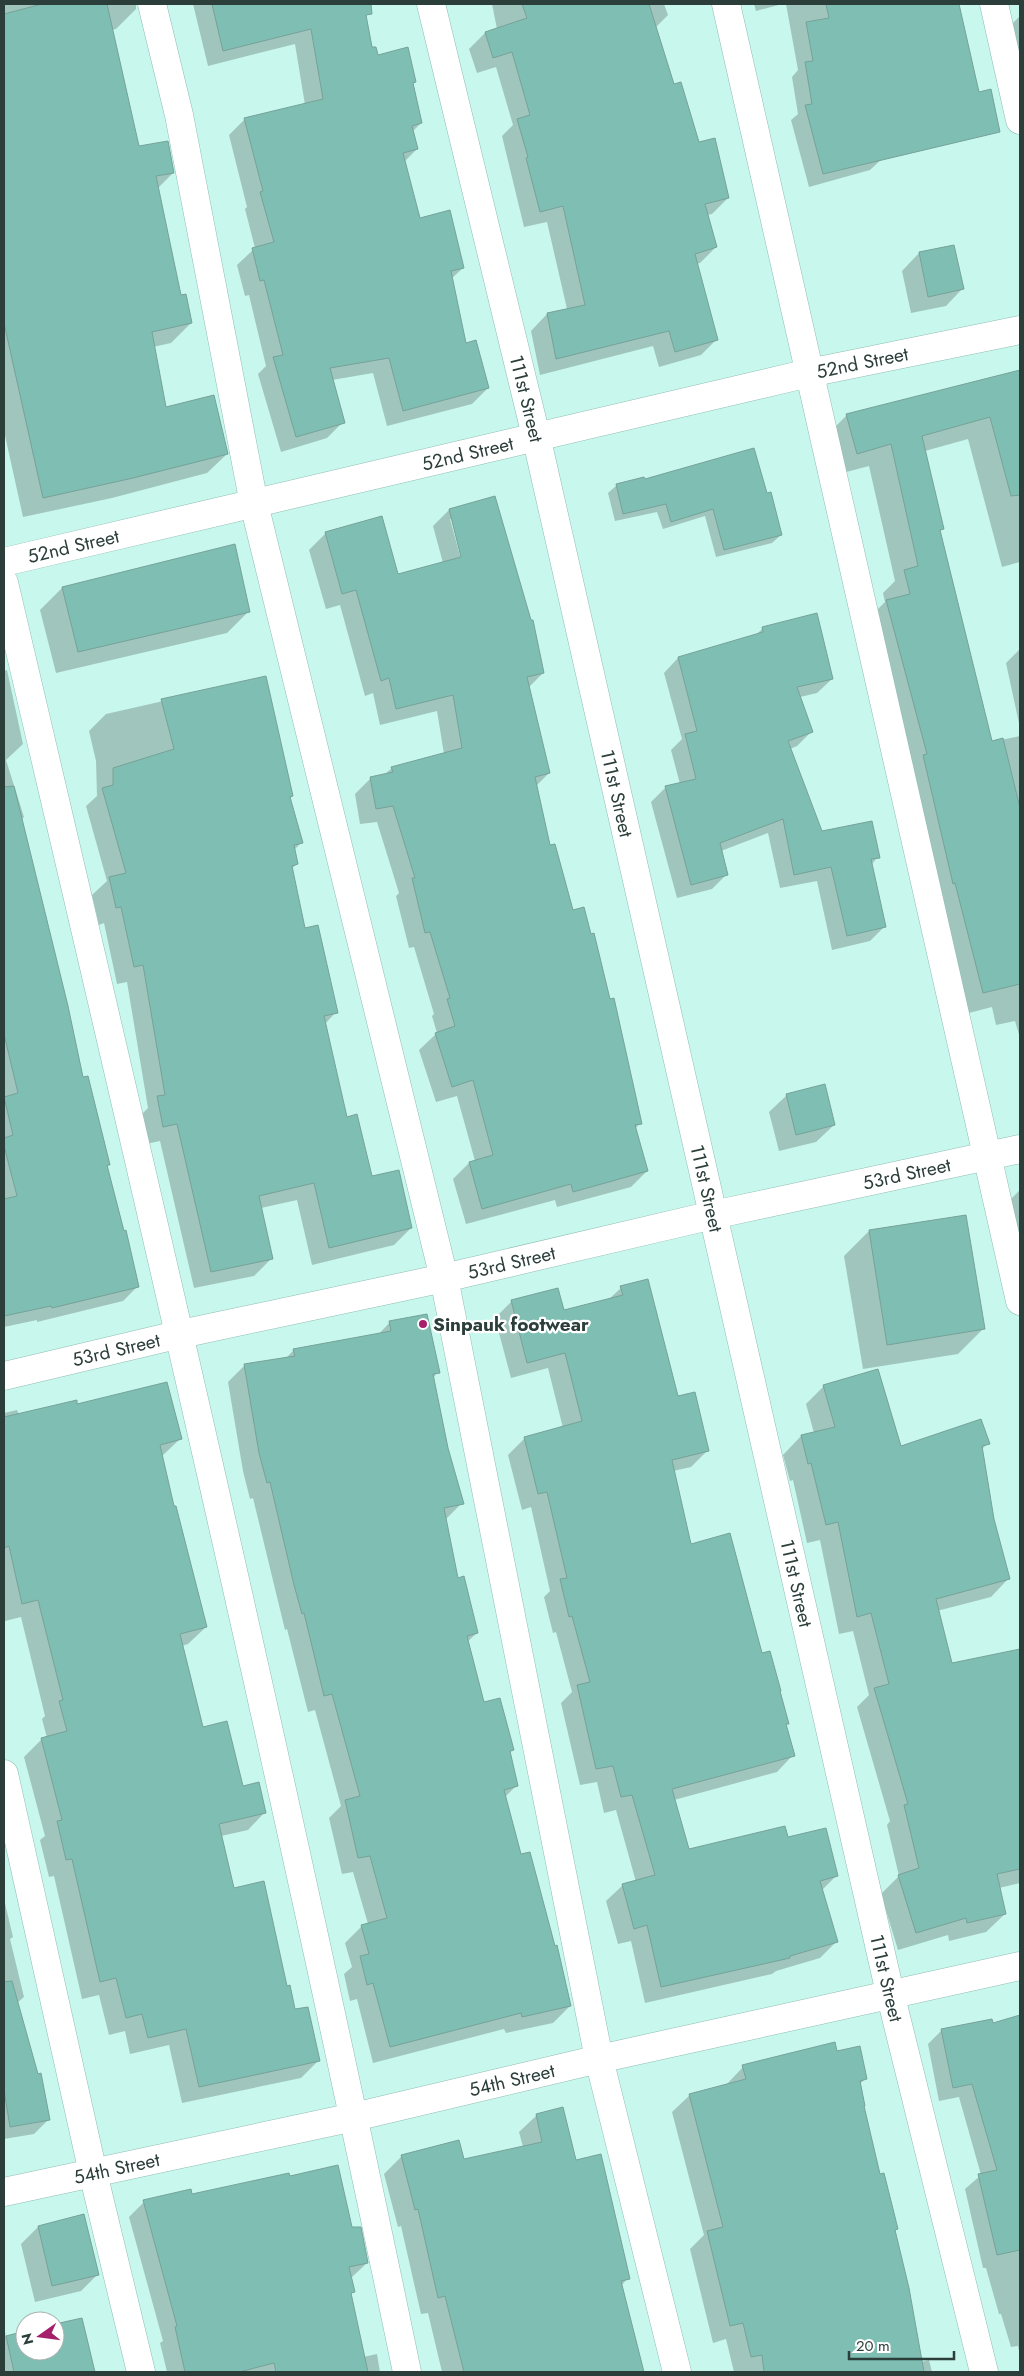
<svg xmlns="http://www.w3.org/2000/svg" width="1024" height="2376" font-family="Jost,sans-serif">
<rect width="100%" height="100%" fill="#c8f7ed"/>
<!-- shadow -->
<path fill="#0003" fill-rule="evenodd" d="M 4,4 L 36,4 L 37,6 L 46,4 L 136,4 L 136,9 L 116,29 L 111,30 L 138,147 L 173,173 L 157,189 L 180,296 L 191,323 L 171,343 L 153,347 L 165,409 L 227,454 L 207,473 L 112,498 L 23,517 L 4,431 Z
M 193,4 L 362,4 L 371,49 L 377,56 L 415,82 L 412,84 L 421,123 L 412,132 L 417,149 L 404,162 L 420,219 L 463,268 L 451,279 L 465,345 L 488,388 L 472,404 L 387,426 L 373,373 L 332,380 L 343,422 L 327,438 L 281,452 L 258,374 L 266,366 L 249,295 L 245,296 L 237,265 L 255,248 L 245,209 L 247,207 L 229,135 L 245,119 L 305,105 L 295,44 L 208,66 Z
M 492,4 L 664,4 L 668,15 L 655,28 L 674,86 L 698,144 L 728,198 L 712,214 L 707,215 L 716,247 L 700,263 L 696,264 L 717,339 L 701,355 L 659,367 L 653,346 L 540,375 L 531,331 L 547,314 L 567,309 L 547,222 L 524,227 L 502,136 L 513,125 L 496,67 L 477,73 L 469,49 L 485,33 L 497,29 Z
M 754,4 L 782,4 L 756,11 Z
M 786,4 L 940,4 L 950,37 L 884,157 L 870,170 L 809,187 L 791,120 L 798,114 L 792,77 L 798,70 Z
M 1020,16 L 1020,60 L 1001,35 Z
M 953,247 L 963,288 L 946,306 L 911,313 L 902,271 L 919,253 Z
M 1020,371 L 1020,562 L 1002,567 L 968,439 L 925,451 L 942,529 L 939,532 L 991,742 L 1020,736 L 1020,1038 L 1015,1021 L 996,1025 L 992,1007 L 961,1015 L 864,623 L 885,602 L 883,593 L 895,581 L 869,466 L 835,475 L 825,437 L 847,415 Z
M 644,481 L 766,495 L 781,535 L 772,543 L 716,557 L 705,516 L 663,529 L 657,512 L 615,521 L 608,493 L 617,485 Z
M 495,497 L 543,673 L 528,688 L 549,773 L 536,786 L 549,847 L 572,912 L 640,1123 L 635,1129 L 647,1171 L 631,1187 L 557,1207 L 555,1200 L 466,1224 L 453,1179 L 469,1163 L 475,1161 L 457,1096 L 436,1102 L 419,1050 L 437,1033 L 432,1016 L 434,1014 L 414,947 L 409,948 L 396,896 L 399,893 L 377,822 L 360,824 L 355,794 L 371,778 L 384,775 L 392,768 L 444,754 L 437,711 L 380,725 L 373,693 L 365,696 L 340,605 L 326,609 L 309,550 L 326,533 L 397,576 L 443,563 L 433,526 L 449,510 ZM 450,519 L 453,519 L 464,562 L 462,563 Z
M 62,588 L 249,611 L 227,633 L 56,673 L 40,610 Z
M 763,628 L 832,679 L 817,693 L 800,697 L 812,731 L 797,746 L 790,749 L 821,832 L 878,857 L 871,865 L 885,926 L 870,941 L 832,950 L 817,881 L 780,888 L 768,833 L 721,851 L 727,874 L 712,889 L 677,898 L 651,802 L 666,787 L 680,784 L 671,750 L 682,739 L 664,673 L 678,658 L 755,636 Z
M 1020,649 L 1020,728 L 1006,663 Z
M 7,670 L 23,744 L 6,760 L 24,817 L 21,820 L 82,1078 L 109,1164 L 107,1167 L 138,1286 L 123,1301 L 37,1322 L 37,1320 L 4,1327 L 4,671 Z
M 265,678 L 292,796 L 289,799 L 301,843 L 294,850 L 297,864 L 291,869 L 304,930 L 336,1012 L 325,1024 L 346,1118 L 371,1177 L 411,1228 L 394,1245 L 312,1265 L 297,1200 L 261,1208 L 271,1259 L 254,1276 L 194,1288 L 160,1141 L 146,1144 L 141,1115 L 148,1108 L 127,982 L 117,984 L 104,923 L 99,925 L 92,895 L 107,881 L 86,806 L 97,796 L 96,761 L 89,731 L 106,714 Z
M 787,1095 L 834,1125 L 816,1142 L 779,1151 L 769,1112 Z
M 1020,1190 L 1020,1280 L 1006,1204 Z
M 869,1231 L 983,1329 L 958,1354 L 863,1369 L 844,1256 Z
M 621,1288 L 677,1397 L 708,1450 L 691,1467 L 673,1471 L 690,1546 L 761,1655 L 778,1692 L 788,1723 L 785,1726 L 793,1755 L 777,1772 L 674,1800 L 688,1850 L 787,1838 L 836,1876 L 821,1891 L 836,1942 L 820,1958 L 776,1971 L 772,1974 L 645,2003 L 631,1941 L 618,1944 L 606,1901 L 623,1885 L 636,1882 L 616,1810 L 604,1813 L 597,1782 L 580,1785 L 561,1703 L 572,1692 L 556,1632 L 553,1633 L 544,1597 L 550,1591 L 531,1507 L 522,1510 L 508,1455 L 524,1439 L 563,1428 L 548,1368 L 511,1378 L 495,1318 L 512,1301 L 563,1312 L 608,1300 Z
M 390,1322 L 438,1372 L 433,1378 L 447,1448 L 462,1503 L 445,1520 L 457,1580 L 477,1633 L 467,1642 L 483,1704 L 513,1750 L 509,1753 L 516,1786 L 505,1797 L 521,1855 L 570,2006 L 553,2023 L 506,2033 L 504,2029 L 373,2063 L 357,1999 L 350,2001 L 344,1974 L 352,1967 L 345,1943 L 362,1926 L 368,1924 L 353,1872 L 342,1874 L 329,1818 L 341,1806 L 315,1710 L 308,1712 L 287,1629 L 285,1630 L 253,1498 L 250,1499 L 243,1471 L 228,1382 L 245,1365 L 286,1358 L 294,1350 L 378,1335 Z
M 824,1386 L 900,1448 L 988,1443 L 981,1450 L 992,1520 L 1009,1578 L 991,1597 L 937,1611 L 951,1664 L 1020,1651 L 1020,1883 L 999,1888 L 1005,1914 L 986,1932 L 949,1941 L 948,1935 L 898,1950 L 881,1894 L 899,1876 L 887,1825 L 890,1821 L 857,1707 L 869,1695 L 853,1631 L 839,1634 L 820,1540 L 807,1543 L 793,1480 L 790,1481 L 783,1455 L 801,1436 L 814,1433 L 806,1404 Z
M 76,1405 L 180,1439 L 161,1457 L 206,1627 L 188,1644 L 182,1646 L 202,1728 L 242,1788 L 265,1812 L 248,1830 L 221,1836 L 234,1890 L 286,1987 L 294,2011 L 319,2060 L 301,2078 L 182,2103 L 169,2045 L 130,2054 L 125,2031 L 109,2035 L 99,1995 L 82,1999 L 54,1876 L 49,1877 L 40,1840 L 45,1836 L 24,1757 L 42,1739 L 47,1738 L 42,1719 L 45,1716 L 21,1617 L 5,1621 L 4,1615 L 4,1413 L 17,1410 L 19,1415 Z
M 4,1899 L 13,1937 L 10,1939 L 24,1997 L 17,2003 L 48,2120 L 34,2134 L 4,2139 Z
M 1020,2017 L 1020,2357 L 1018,2346 L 1011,2347 L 1001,2314 L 999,2314 L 986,2268 L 983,2268 L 965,2189 L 981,2175 L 959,2097 L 939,2101 L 928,2044 L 942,2030 L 992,2025 Z
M 836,2052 L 866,2078 L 859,2085 L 879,2176 L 896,2229 L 894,2231 L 921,2362 L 929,2360 L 932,2372 L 734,2372 L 726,2339 L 713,2343 L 690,2249 L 704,2235 L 672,2112 L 690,2095 L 726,2085 L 743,2067 Z
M 537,2115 L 575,2161 L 628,2278 L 621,2286 L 642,2372 L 442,2372 L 428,2313 L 421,2314 L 401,2226 L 398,2227 L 384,2174 L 402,2156 L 463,2160 L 523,2147 L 519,2132 Z
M 289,2178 L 351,2228 L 367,2263 L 351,2278 L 354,2291 L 350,2295 L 363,2357 L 377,2354 L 380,2372 L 167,2372 L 160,2343 L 163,2341 L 129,2217 L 144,2202 L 191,2196 Z
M 38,2227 L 98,2274 L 81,2291 L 35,2302 L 21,2244 Z
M 81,2320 L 93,2372 L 4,2372 L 4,2328 L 6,2337 L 25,2333 L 25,2351 L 55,2351 L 55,2326 Z"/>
<!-- building -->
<path fill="#7fbeb2" stroke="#76a299" d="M 42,4 L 107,4 L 139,146 L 168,141 L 174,173 L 156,176 L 181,295 L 186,294 L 192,323 L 152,332 L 166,407 L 214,395 L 228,454 L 133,478 L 43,498 L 4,323 L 4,14 Z
M 212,4 L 371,4 L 372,14 L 366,15 L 372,47 L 376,47 L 378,55 L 408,47 L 416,82 L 413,83 L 422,123 L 412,126 L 418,149 L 403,153 L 420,218 L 450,210 L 464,268 L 451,271 L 466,343 L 476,340 L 489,388 L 403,411 L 389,358 L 330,368 L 345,423 L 296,437 L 273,357 L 283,355 L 264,280 L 260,281 L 252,248 L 274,242 L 260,192 L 263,191 L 244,118 L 323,99 L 311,29 L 223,51 Z
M 522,4 L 649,4 L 674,84 L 681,82 L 699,142 L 715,138 L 729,198 L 705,204 L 717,247 L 695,254 L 718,340 L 675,352 L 669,331 L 556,359 L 547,313 L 585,305 L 563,206 L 540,212 L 526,158 L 528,157 L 517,119 L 530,115 L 512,52 L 493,58 L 485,32 L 527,18 Z
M 826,4 L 959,4 L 979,92 L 991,89 L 1000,132 L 823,174 L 805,105 L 812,104 L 805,62 L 813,61 L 806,22 L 829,18 Z
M 954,245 L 964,289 L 928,297 L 919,252 Z
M 1020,370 L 1020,495 L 1011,496 L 990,417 L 922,436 L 944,529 L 940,530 L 992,741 L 1003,738 L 1020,808 L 1020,984 L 983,993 L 955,883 L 953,884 L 923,755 L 927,754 L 886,600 L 910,594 L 904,570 L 918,566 L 891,444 L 857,454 L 846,414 Z
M 754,448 L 767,493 L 771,492 L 782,535 L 724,550 L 713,509 L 671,522 L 666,504 L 623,514 L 616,484 L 644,477 L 645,479 Z
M 495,496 L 531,620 L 533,620 L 544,673 L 527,677 L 550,773 L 535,777 L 550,845 L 555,844 L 573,910 L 584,907 L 591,934 L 594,933 L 610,999 L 614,998 L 642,1124 L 635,1125 L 648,1171 L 573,1192 L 571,1184 L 482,1209 L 469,1162 L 493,1155 L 473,1080 L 452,1087 L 435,1033 L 455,1026 L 447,999 L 450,998 L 430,932 L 425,933 L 412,878 L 415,878 L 393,806 L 376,809 L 370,777 L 393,772 L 391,767 L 462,748 L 453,695 L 396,709 L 389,678 L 381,681 L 356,590 L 342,594 L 325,532 L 382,516 L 398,574 L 461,557 L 449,509 Z
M 235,544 L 250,612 L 78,652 L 62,587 Z
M 817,613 L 833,679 L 797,687 L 813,732 L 788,741 L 822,831 L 872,821 L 880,858 L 871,859 L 886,927 L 847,936 L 831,867 L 794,875 L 783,819 L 720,843 L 728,875 L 691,885 L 665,786 L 696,779 L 685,734 L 697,731 L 678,657 L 763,632 L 762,627 Z
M 266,676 L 293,796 L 290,797 L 303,843 L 294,845 L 298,864 L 292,866 L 305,928 L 318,925 L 338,1013 L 324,1016 L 347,1117 L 357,1114 L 372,1176 L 399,1170 L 412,1228 L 329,1248 L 314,1183 L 259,1196 L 273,1259 L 211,1272 L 177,1124 L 163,1127 L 157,1096 L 165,1095 L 143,965 L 134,967 L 121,907 L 116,908 L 109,877 L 126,873 L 102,788 L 113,785 L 113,768 L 174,749 L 161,699 Z
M 14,786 L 68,1006 L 83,1077 L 88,1076 L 110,1165 L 107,1165 L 124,1231 L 126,1230 L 139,1287 L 52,1308 L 51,1306 L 4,1316 L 4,1199 L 17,1196 L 4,1146 L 4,1138 L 13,1135 L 4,1097 L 18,1093 L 4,1034 L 4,787 Z
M 825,1084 L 835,1125 L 796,1135 L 786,1094 Z
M 966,1215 L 985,1329 L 887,1345 L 869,1230 Z
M 648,1279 L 678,1396 L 695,1392 L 709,1451 L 672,1460 L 691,1544 L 730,1533 L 762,1653 L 770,1651 L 781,1691 L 780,1691 L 789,1724 L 786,1724 L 795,1756 L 672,1789 L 689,1849 L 785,1826 L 788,1837 L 826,1828 L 838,1876 L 820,1881 L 838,1942 L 790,1956 L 790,1958 L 661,1987 L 647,1925 L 634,1929 L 622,1884 L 655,1875 L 632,1795 L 621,1797 L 613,1766 L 596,1769 L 577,1685 L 590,1682 L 572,1616 L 569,1617 L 560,1579 L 567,1578 L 547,1492 L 538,1494 L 524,1437 L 582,1421 L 565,1353 L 527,1363 L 511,1300 L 558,1288 L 564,1310 L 623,1295 L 620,1286 Z
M 427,1314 L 440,1373 L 433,1374 L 448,1448 L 464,1504 L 444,1508 L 458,1578 L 464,1576 L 478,1633 L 467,1636 L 484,1702 L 500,1698 L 514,1750 L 510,1751 L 518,1786 L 504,1790 L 521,1854 L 530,1852 L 555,1946 L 557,1945 L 571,2006 L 522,2017 L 521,2013 L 390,2047 L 373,1983 L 367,1985 L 360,1956 L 369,1954 L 361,1925 L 387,1918 L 370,1856 L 358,1858 L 345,1800 L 360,1796 L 332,1694 L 324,1696 L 304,1613 L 302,1614 L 294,1585 L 270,1482 L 267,1483 L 259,1453 L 244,1364 L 295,1356 L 293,1349 L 391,1331 L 389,1321 Z
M 878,1369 L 901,1446 L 981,1419 L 990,1444 L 982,1446 L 994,1519 L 1010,1579 L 936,1599 L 952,1663 L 1020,1649 L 1020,1869 L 997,1874 L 1006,1914 L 967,1923 L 966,1918 L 916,1933 L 898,1875 L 919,1868 L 904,1805 L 908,1804 L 874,1688 L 889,1684 L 871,1613 L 857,1617 L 838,1522 L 826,1525 L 811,1463 L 808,1464 L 801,1435 L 835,1427 L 823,1385 Z
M 167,1382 L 182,1439 L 160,1445 L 174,1506 L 176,1506 L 207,1627 L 180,1634 L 203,1727 L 227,1721 L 243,1786 L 259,1782 L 266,1813 L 219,1824 L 234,1888 L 264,1881 L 287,1986 L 290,1985 L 295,2009 L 308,2007 L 320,2061 L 199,2087 L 186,2029 L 148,2038 L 142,2014 L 126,2018 L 116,1978 L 100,1982 L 72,1859 L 66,1860 L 57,1821 L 62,1820 L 41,1738 L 67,1731 L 59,1701 L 63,1700 L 38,1600 L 22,1604 L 9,1546 L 4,1548 L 4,1417 L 77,1400 L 77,1404 Z
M 12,1981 L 38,2074 L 41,2073 L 50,2120 L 10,2127 L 4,2090 L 4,1982 Z
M 1020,2015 L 1020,2250 L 997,2255 L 978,2174 L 997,2170 L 972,2084 L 953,2088 L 941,2029 L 992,2019 L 993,2023 Z
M 835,2042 L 837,2051 L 860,2046 L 867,2079 L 860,2081 L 865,2106 L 864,2106 L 880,2174 L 884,2173 L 898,2229 L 895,2230 L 909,2288 L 924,2372 L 764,2372 L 762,2355 L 751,2357 L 743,2323 L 730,2326 L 707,2231 L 723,2227 L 689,2094 L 746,2079 L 742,2065 Z
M 563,2107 L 576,2160 L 601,2154 L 630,2279 L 621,2281 L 644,2372 L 464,2372 L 445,2296 L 438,2298 L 418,2209 L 415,2210 L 401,2155 L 459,2140 L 464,2159 L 542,2142 L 536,2114 Z
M 338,2165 L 352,2227 L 361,2227 L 368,2263 L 349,2267 L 355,2292 L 351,2293 L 368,2372 L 276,2372 L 274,2363 L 239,2372 L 185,2372 L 175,2327 L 177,2326 L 143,2200 L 191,2189 L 192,2194 L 289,2173 L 290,2176 Z
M 84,2214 L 99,2275 L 52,2286 L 38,2226 Z
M 82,2318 L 95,2372 L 14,2372 L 6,2336 L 25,2331 L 25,2351 L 55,2351 L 55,2324 Z"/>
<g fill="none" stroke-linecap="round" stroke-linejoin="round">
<!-- street casing -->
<g stroke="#90bdb4" stroke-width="29">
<g id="street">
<path d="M 152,4 L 179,115 L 254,504 L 444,1278 L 599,2059 L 677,2372"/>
<path id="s1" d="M 431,4 L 536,436 L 890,1993 L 984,2372"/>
<path d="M 726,4 L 1020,1301"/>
<path d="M 994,4 L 1020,120"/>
<path id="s2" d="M 4,562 L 809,373 L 1020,330"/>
<path d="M 4,583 C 144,1178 283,1773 407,2372"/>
<path id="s3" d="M 4,1376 L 181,1334 L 444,1278 L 713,1215 L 1020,1149"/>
<path d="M 4,1774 L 93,2173 L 141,2372"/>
<path id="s4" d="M 4,2192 L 354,2117 L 599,2059 L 1020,1966"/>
</g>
</g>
<!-- street -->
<use href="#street" stroke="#fff" stroke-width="28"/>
</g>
<!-- markers -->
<circle fill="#a51f6b" stroke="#fff" stroke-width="2" cx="423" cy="1324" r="5"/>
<g text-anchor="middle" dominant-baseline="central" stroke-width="4.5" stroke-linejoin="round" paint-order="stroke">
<!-- street labels -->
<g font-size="19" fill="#2b3e3a" stroke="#fff">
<text stroke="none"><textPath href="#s2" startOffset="881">52nd Street</textPath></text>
<text stroke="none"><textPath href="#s1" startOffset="406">111st Street</textPath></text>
<text stroke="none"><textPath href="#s2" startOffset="476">52nd Street</textPath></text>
<text stroke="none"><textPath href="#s2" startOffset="71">52nd Street</textPath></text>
<text stroke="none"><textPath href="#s1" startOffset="811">111st Street</textPath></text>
<text stroke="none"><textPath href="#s3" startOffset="925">53rd Street</textPath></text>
<text stroke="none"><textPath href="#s1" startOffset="1216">111st Street</textPath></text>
<text stroke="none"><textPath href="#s3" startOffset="520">53rd Street</textPath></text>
<text stroke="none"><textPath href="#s3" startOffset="115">53rd Street</textPath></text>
<text stroke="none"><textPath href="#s1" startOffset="1621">111st Street</textPath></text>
<text stroke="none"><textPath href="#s1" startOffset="2026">111st Street</textPath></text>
<text stroke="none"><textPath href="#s4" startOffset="520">54th Street</textPath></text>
<text stroke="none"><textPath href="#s4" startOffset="115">54th Street</textPath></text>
</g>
<!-- poi labels -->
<g font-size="19" font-weight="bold" fill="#2b3e3a" stroke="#fff" text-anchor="start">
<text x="433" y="1324">Sinpauk footwear</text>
</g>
</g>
<!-- border -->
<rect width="1024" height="2376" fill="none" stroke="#2b3e3a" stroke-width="10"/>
<!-- north arrow -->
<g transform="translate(40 2336) rotate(256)"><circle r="24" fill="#ffffff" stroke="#aab2b0"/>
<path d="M0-4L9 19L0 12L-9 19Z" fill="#a51f6b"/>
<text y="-8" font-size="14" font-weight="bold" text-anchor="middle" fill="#2b3e3a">N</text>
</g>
<!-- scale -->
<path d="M849 2351v8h105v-8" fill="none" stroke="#2b3e3a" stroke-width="2.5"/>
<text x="856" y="2351" font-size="15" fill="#2b3e3a" stroke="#ffffff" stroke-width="4" paint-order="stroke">20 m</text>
</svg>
